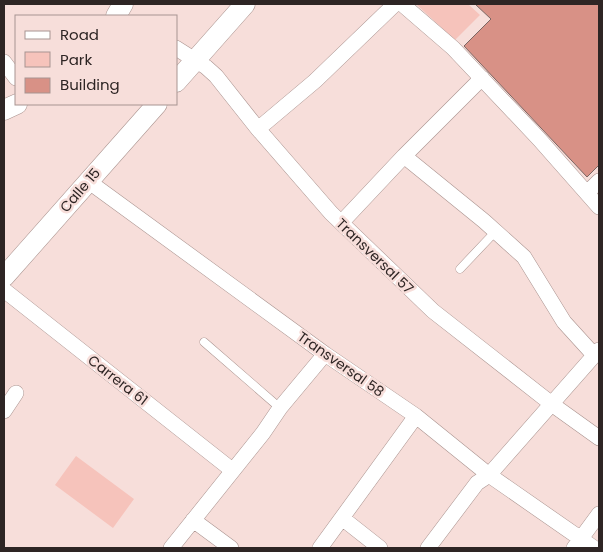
<svg xmlns="http://www.w3.org/2000/svg" width="603" height="552" font-family="Poppins,sans-serif">
<rect width="100%" height="100%" fill="#f7deda"/>
<!-- green -->
<path fill="#f6c3bb" d="M 416,4 L 468,4 L 480,15 L 455,40 Z
M 76,456 L 134,499 L 113,528 L 55,485 Z"/>
<!-- building -->
<path fill="#d89186" stroke="#7b6662" d="M 475,4 L 599,4 L 599,165 L 587,177 L 464,46 L 491,19 Z"/>
<g fill="none" stroke-linecap="round" stroke-linejoin="round">
<!-- service casing -->
<g stroke="#aa938f" stroke-width="9">
<path id="service" d="M 460,269 L 495,232
M 204,342 L 280,408"/>
</g>
<!-- minor casing -->
<g stroke="#aa938f" stroke-width="16">
<path id="minor" d="M 402,4 L 453,48 L 539,139 L 599,207
M 176,48 L 206,67 L 216,76 L 258,129 L 331,213 L 433,311 L 553,405 L 599,438
M 4,62 L 16,78
M 258,129 L 315,81 L 395,4
M 404,156 L 484,221 L 524,257 L 564,322 L 594,355
M 88,181 L 325,354 L 416,416 L 489,475 L 594,548
M 587,193 L 599,181
M 341,223 L 404,156 L 482,78
M 4,290 L 232,470
M 4,411 L 16,393
M 342,518 L 380,548
M 193,520 L 231,548
M 171,548 L 263,433 L 280,408 L 325,354
M 320,548 L 416,416
M 428,548 L 477,483 L 489,475 L 599,350
M 574,548 L 599,514"/>
</g>
<!-- tertiary casing -->
<g stroke="#aa938f" stroke-width="21">
<path id="tertiary" d="M 116,16 L 123,4
M 176,82 L 245,4
M 4,110 L 17,104
M 4,277 L 157,104"/>
</g>
<!-- service -->
<use href="#service" stroke="#fff" stroke-width="8"/>
<!-- minor -->
<use href="#minor" stroke="#fff" stroke-width="15"/>
<!-- tertiary -->
<use href="#tertiary" stroke="#fff" stroke-width="20"/>
</g>
<g text-anchor="middle" dominant-baseline="central" stroke-width="5" stroke-linejoin="round" paint-order="stroke">
<!-- street labels -->
<g font-size="14" fill="#2e2524" stroke="#f7deda">
<text transform="translate(80 190) rotate(-49)">Calle 15</text>
<text transform="translate(375 256) rotate(44)">Transversal 57</text>
<text transform="translate(341 364) rotate(35)">Transversal 58</text>
<text transform="translate(118 380) rotate(38)">Carrera 61</text>
</g>
</g>
<!-- border -->
<rect width="603" height="552" fill="none" stroke="#2e2524" stroke-width="10"/>
<!-- legend -->
<rect x="15" y="15" width="162" height="90" fill="#f7deda" stroke="#a79491"/>
<rect x="25" y="31" width="25" height="8" fill="#ffffff" stroke="#a79491"/>
<text x="60" y="40" font-size="15" fill="#2e2524">Road</text>
<rect x="25" y="52" width="25" height="15" fill="#f6c3bb" stroke="#a79491"/>
<text x="60" y="65" font-size="15" fill="#2e2524">Park</text>
<rect x="25" y="78" width="25" height="15" fill="#d89186" stroke="#a79491"/>
<text x="60" y="90" font-size="15" fill="#2e2524">Building</text>
</svg>
